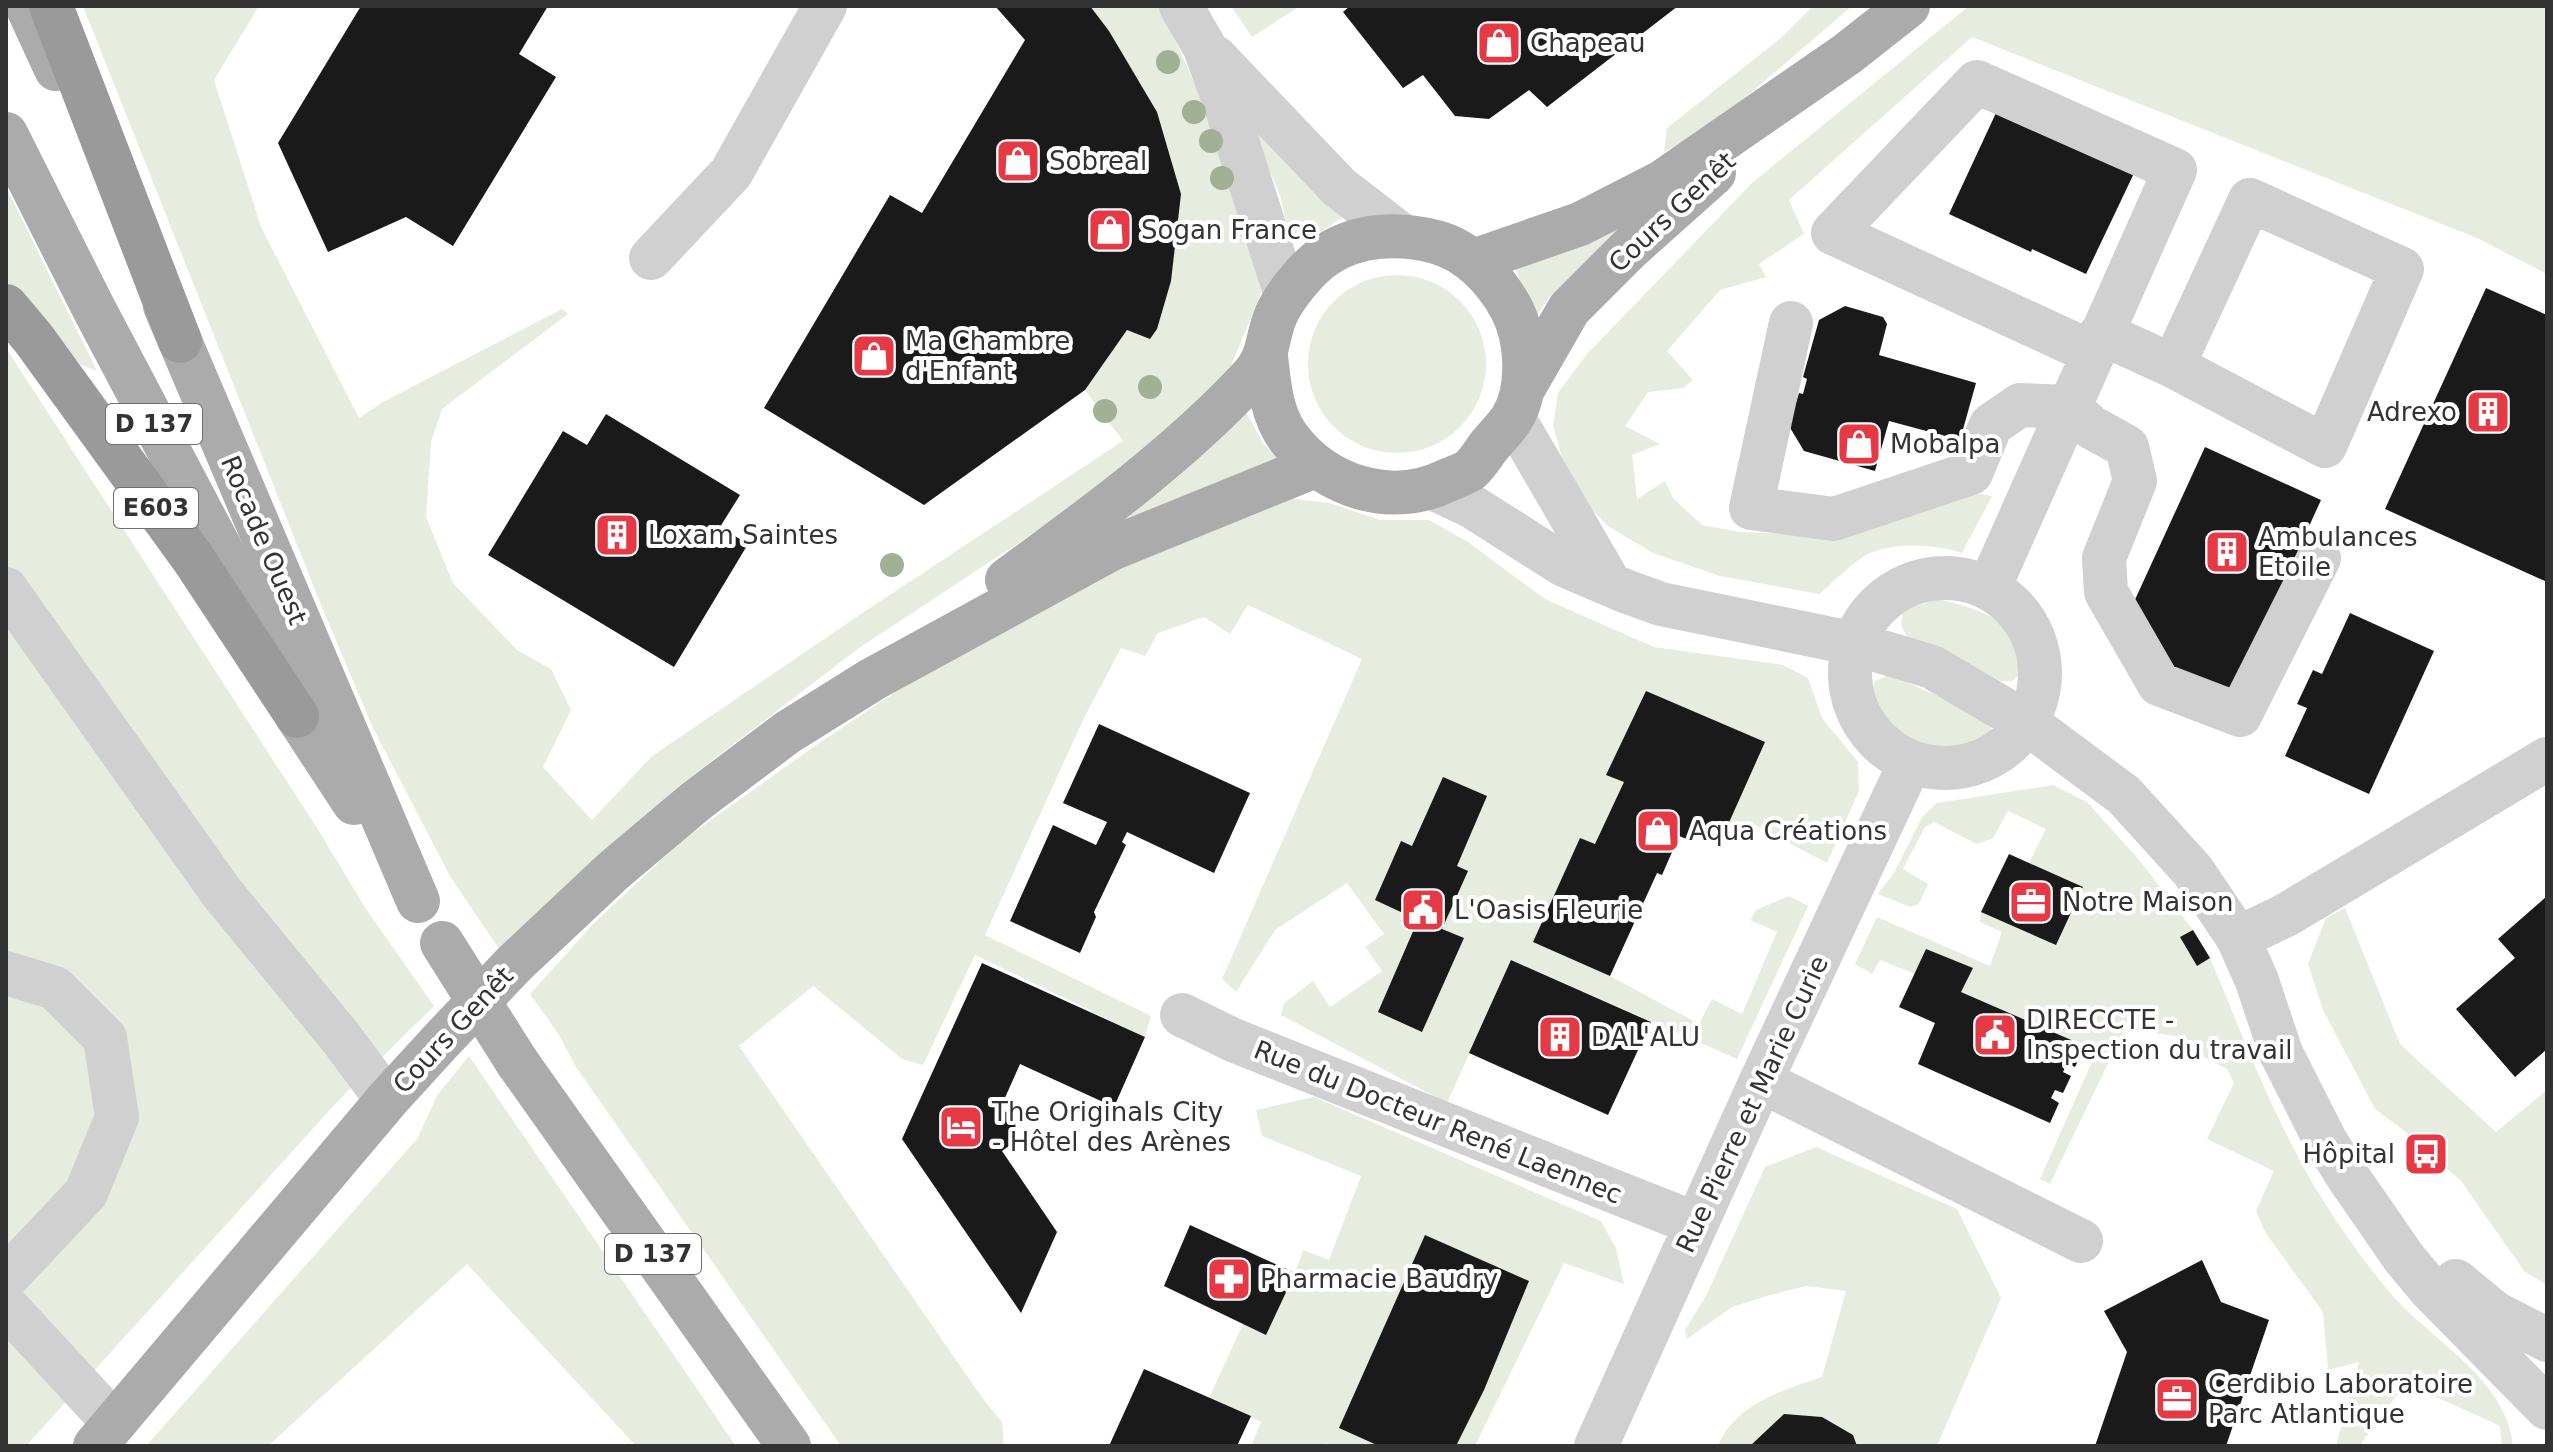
<svg xmlns="http://www.w3.org/2000/svg" width="2553" height="1452" font-family="'DejaVu Sans',sans-serif">
<rect width="100%" height="100%" fill="#fff"/>
<!-- green -->
<path fill="#e6ecdf" d="M 83,6 L 259,6 L 214,80 L 261,227 L 359,418 L 383,402 L 562,309 L 568,314 L 442,409 L 431,442 L 426,517 L 453,583 L 517,650 L 551,669 L 571,710 L 543,767 L 592,820 L 652,756 L 864,612 L 1123,441 L 1085,390 L 1127,330 L 1150,339 L 1157,329 L 1181,194 L 1157,112 L 1109,31 L 1090,6 L 1158,6 L 1165,17 L 1247,202 L 1261,293 L 1231,366 L 1179,429 L 1076,505 L 859,648 L 680,785 L 500,950 L 451,878 L 373,728 L 321,605 Z
M 1231,6 L 1300,6 L 1252,37 Z
M 1813,6 L 1852,6 L 1712,126 L 1664,152 L 1667,128 L 1781,38 Z
M 1969,6 L 2547,6 L 2547,274 L 2477,238 L 1972,37 L 1789,200 L 1804,234 L 1759,264 L 1766,277 L 1720,290 L 1667,351 L 1693,380 L 1683,388 L 1648,392 L 1625,426 L 1660,444 L 1632,455 L 1637,499 L 1665,481 L 1673,498 L 1702,525 L 1739,532 L 1849,537 L 1975,493 L 1992,496 L 1962,553 C 1933,544 1890,541 1863,557 C 1847,567 1833,583 1819,594 L 1720,576 L 1653,553 L 1608,526 L 1586,504 L 1562,457 L 1553,426 L 1558,393 L 1587,354 L 1753,182 Z
M 1262,126 L 1343,217 L 1305,242 L 1290,238 L 1280,195 L 1253,131 Z
M 6,187 L 97,371 L 81,365 L 6,280 Z
M 1633,223 L 1550,296 L 1535,318 L 1512,260 Z
M1308 364a89 89 0 1 1 178 0a89 89 0 1 1-178 0Z
M 6,348 L 317,828 L 366,909 L 434,1006 L 337,1102 L 26,1446 L 6,1446 Z
M 1245,410 L 1263,443 L 1279,460 L 1110,534 L 1103,523 Z
M 1273,496 L 1329,503 L 1380,520 L 1429,520 L 1468,542 L 1545,599 L 1654,647 L 1783,665 L 1808,678 L 1822,718 L 1858,762 L 1859,791 L 1827,863 L 1751,823 L 1595,844 L 1534,942 L 1610,976 L 1699,1024 L 1712,999 L 1742,1014 L 1777,932 L 1750,920 L 1756,910 L 1789,896 L 1808,906 L 1737,1059 L 1512,960 L 1447,1103 L 1281,1015 L 1284,1003 L 1313,981 L 1330,1007 L 1382,971 L 1365,947 L 1384,934 L 1347,883 L 1275,930 L 1236,992 L 1222,979 L 1362,659 L 1248,605 L 1230,634 L 1204,617 L 1158,633 L 1145,656 L 1121,648 L 1084,718 L 985,935 L 1151,1016 L 1145,1037 L 975,955 L 923,1065 L 902,1059 L 813,986 L 739,1046 L 983,1399 L 1002,1422 L 1004,1446 L 841,1446 L 576,1067 L 559,1035 L 530,994 L 595,922 L 683,840 L 819,743 L 1006,619 Z
M 1938,599 C 1972,607 2011,617 2022,655 C 2025,668 2022,673 2012,681 L 2000,681 L 1960,659 L 1907,637 L 1901,624 L 1903,610 Z
M 1889,675 L 1971,710 L 1992,723 L 1988,738 L 1982,747 L 1969,752 L 1926,750 L 1881,722 L 1869,700 L 1875,681 Z
M 2053,785 L 2087,802 L 2140,861 L 2193,930 L 2210,958 C 2237,1021 2261,1087 2293,1147 C 2318,1197 2351,1245 2387,1289 C 2426,1338 2507,1377 2513,1446 L 2502,1446 L 2500,1426 L 2406,1383 L 2359,1446 L 2336,1446 L 2359,1362 L 2328,1370 L 2323,1312 L 2265,1232 L 2256,1211 L 2274,1171 L 2207,1139 L 2234,1083 L 2227,1069 L 2202,1056 L 2180,1037 L 2125,1028 L 2050,1184 L 2040,1179 L 2095,1055 L 2085,1046 L 1961,992 L 1880,960 L 1872,974 L 1855,964 L 1877,917 L 1990,966 L 2002,932 L 1980,922 L 1981,912 L 2029,863 L 2046,829 L 2008,811 L 1993,838 L 1977,844 L 1934,822 L 1925,827 L 1903,869 L 1928,884 L 1919,904 L 1910,907 L 1878,894 L 1894,873 L 1922,817 L 1937,803 Z
M 2345,908 L 2400,1044 L 2496,1132 L 2547,1090 L 2547,1285 L 2524,1271 L 2461,1181 L 2402,1129 L 2375,1109 L 2323,1010 L 2308,964 L 2326,918 Z
M 469,1056 L 736,1446 L 636,1446 L 467,1264 L 268,1446 L 146,1446 L 417,1139 L 438,1094 Z
M 1314,1097 L 1601,1221 L 1616,1248 L 1624,1284 L 1564,1263 L 1475,1446 L 1331,1446 L 1325,1443 L 1323,1446 L 1251,1446 L 1261,1422 L 1209,1398 L 1243,1324 L 1295,1273 L 1303,1250 L 1329,1260 L 1361,1176 L 1262,1136 L 1256,1110 Z
M 1816,1147 L 1957,1209 L 2001,1298 L 1937,1446 L 1718,1446 C 1735,1404 1783,1390 1822,1377 L 1846,1291 L 1806,1286 L 1770,1295 L 1732,1307 L 1687,1339 L 1685,1330 L 1707,1294 L 1765,1167 Z"/>
<!-- building -->
<path fill="#1a1a1a" d="M 361,6 L 548,6 L 519,54 L 556,77 L 453,246 L 406,217 L 328,252 L 278,143 Z
M 995,6 L 1090,6 L 1109,31 L 1157,112 L 1181,194 L 1171,281 L 1157,329 L 1150,339 L 1127,330 L 1085,390 L 924,505 L 764,408 L 890,195 L 922,213 L 1025,40 Z
M 1350,6 L 1678,6 L 1547,107 L 1529,90 L 1489,119 L 1455,116 L 1423,75 L 1403,88 L 1343,12 Z
M 2002,100 L 2137,167 L 2086,274 L 2032,249 L 2031,252 L 1949,214 Z
M 2486,288 L 2547,315 L 2547,582 L 2385,509 Z
M 1845,306 L 1883,317 L 1887,324 L 1879,355 L 1976,383 L 1960,440 L 1889,421 L 1875,471 L 1804,451 L 1789,426 L 1799,393 L 1803,394 L 1807,379 L 1803,377 L 1819,320 Z
M 606,414 L 740,495 L 720,527 L 748,544 L 674,667 L 488,555 L 563,431 L 587,445 Z
M 2205,447 L 2321,500 L 2231,698 L 2172,671 L 2133,604 Z
M 2350,613 L 2434,651 L 2369,794 L 2285,756 L 2307,708 L 2297,704 L 2313,670 L 2322,674 Z
M 1646,691 L 1765,742 L 1727,827 L 1689,840 L 1679,836 L 1662,875 L 1657,873 L 1610,976 L 1533,942 L 1580,838 L 1595,844 L 1624,782 L 1606,775 Z
M 1099,724 L 1250,793 L 1214,873 L 1127,832 L 1122,842 L 1126,845 L 1094,912 L 1096,917 L 1080,953 L 1010,921 L 1053,825 L 1096,845 L 1107,822 L 1063,803 Z
M 1443,777 L 1487,796 L 1457,866 L 1468,871 L 1442,929 L 1464,938 L 1422,1032 L 1378,1012 L 1418,920 L 1375,900 L 1401,841 L 1412,846 Z
M 2009,854 L 2083,887 L 2056,945 L 1981,912 Z
M 2547,896 L 2547,1049 L 2515,1077 L 2456,1009 L 2515,958 L 2498,939 Z
M 2193,930 L 2210,958 L 2197,966 L 2180,937 Z
M 1926,949 L 1973,968 L 1961,992 L 2085,1046 L 2075,1067 L 2067,1063 L 2063,1072 L 2071,1076 L 2063,1093 L 2055,1090 L 2051,1098 L 2059,1103 L 2050,1123 L 1918,1064 L 1935,1023 L 1899,1007 Z
M 1511,960 L 1651,1022 L 1608,1115 L 1469,1053 Z
M 982,963 L 1145,1037 L 1114,1107 L 1020,1064 L 1000,1109 L 1015,1116 L 1016,1141 L 1002,1151 L 1057,1232 L 1021,1313 L 902,1139 Z
M 1190,1225 L 1295,1273 L 1266,1335 L 1164,1286 Z
M 1425,1235 L 1529,1281 L 1484,1390 L 1456,1446 L 1379,1446 L 1339,1428 Z
M 2202,1260 L 2221,1302 L 2269,1320 L 2226,1446 L 2095,1446 L 2127,1352 L 2104,1311 Z
M 1144,1369 L 1251,1416 L 1237,1446 L 1109,1446 Z
M 1784,1414 L 1822,1417 L 1853,1435 L 1857,1446 L 1750,1446 Z"/>
<g fill="none" stroke-linecap="round" stroke-linejoin="round">
<!-- minor -->
<path stroke="#d0d0d0" stroke-width="44" d="M 1181,6 L 1204,46 L 1225,103 L 1286,295
M 1215,57 L 1339,187 L 1401,235
M 651,258 L 731,173 L 825,6
M 1791,323 L 1751,508 L 1834,519 L 1971,473 L 1991,425 L 2020,405 L 2069,407 L 2091,427 L 2127,447 L 2135,481 L 2104,558 L 2106,592 L 2159,684 L 2240,715 L 2319,558
M 2101,333 L 2173,366 L 2325,446 L 2402,269 L 2250,200 L 2173,366
M 1513,417 L 1610,584
M 1433,488 L 1471,506 L 1564,565 L 1625,591 L 1661,604 L 1856,644 L 1932,667 L 2027,723 L 2124,795 L 2193,871 L 2238,938 L 2257,981 L 2281,1053 L 2325,1140 L 2348,1177 L 2404,1258 L 2429,1288 L 2547,1408
M1850 673a95 95 0 1 1 190 0a95 95 0 1 1-190 0Z
M 1989,588 L 2175,170 L 1977,82 L 1833,233 L 2093,353
M 6,589 L 222,893 L 341,1038 L 387,1100
M 2238,938 L 2286,915 L 2547,759
M 6,973 L 55,988 L 105,1038 L 117,1117 L 86,1193 L 6,1278
M 1182,1015 L 1233,1040 L 1696,1224
M 1761,1081 L 2081,1241
M 2456,1281 L 2495,1313 L 2547,1340
M 6,1306 L 113,1422
M 1596,1446 L 1761,1081 L 1910,763"/>
<!-- major -->
<path stroke="#ababab" stroke-width="44" d="M 27,6 L 56,69
M 6,134 L 93,307 L 218,544 L 297,716 L 354,803
M 1473,261 L 1580,224 L 1662,182 L 1847,54 L 1908,6
M 165,306 L 418,901
M 1523,389 L 1569,309 L 1630,248 L 1714,173
M 1007,580 C 1090,519 1177,456 1248,380 C 1271,357 1265,341 1276,315 C 1284,296 1308,267 1326,255 C 1358,234 1399,232 1436,242 C 1469,251 1495,279 1511,308 C 1527,338 1530,388 1512,418 C 1506,428 1496,437 1489,446 C 1483,454 1477,464 1470,470 C 1464,474 1455,477 1448,480 C 1392,508 1325,487 1288,437 C 1271,413 1269,384 1266,356
M 517,1062 L 789,1446
M 95,1446 L 387,1100 L 439,1043 L 514,964 L 613,871 L 696,801 L 788,732 L 873,679 L 1113,548 L 1315,466"/>
<!-- highway -->
<path stroke="#9a9a9a" stroke-width="44" d="M 51,6 L 180,341
M 6,306 L 33,338 L 192,557 L 297,716"/>
<!-- major-bridge -->
<path stroke="#ababab" stroke-width="44" d="M 442,943 L 517,1062"/>
</g>
<!-- trees -->
<g fill="#a2b095">
<circle cx="1168" cy="62" r="12"/>
<circle cx="1194" cy="112" r="12"/>
<circle cx="1211" cy="141" r="12"/>
<circle cx="1222" cy="178" r="12"/>
<circle cx="1150" cy="387" r="12"/>
<circle cx="1105" cy="411" r="12"/>
<circle cx="892" cy="565" r="12"/>
</g>
<!-- icons -->
<defs>
<g id="shop-square" transform="scale(2.3)"><rect x="-9" y="-9" width="18" height="18" rx="4" fill="#e63946" stroke="#fff"/><path d="M-5-2.5h2.3a2.7 3.5 0 0 1 5.4 0H5L5.5 6h-11ZM-1.5-2.5h3a1.5 2.3 0 0 0-3 0Z" fill="#fff"/></g>
<g id="building-square" transform="scale(2.3)"><rect x="-9" y="-9" width="18" height="18" rx="4" fill="#e63946" stroke="#fff"/><path d="M-4-6H4V6H1V3H-1V6H-4ZM-2.5-4.3h1.7v1.8h-1.7ZM.8-4.3h1.7v1.8H.8ZM-2.5-1h1.7V.8h-1.7ZM.8-1h1.7V.8H.8Z" fill="#fff"/></g>
<g id="office-square" transform="scale(2.3)"><rect x="-9" y="-9" width="18" height="18" rx="4" fill="#e63946" stroke="#fff"/><path d="M-6-3h4V-5.5h4V-3h4V5H-6ZM-1-4.5V-3h2v-1.5ZM-6 0V1H6V0Z" fill="#fff"/></g>
<g id="civic-square" transform="scale(2.3)"><rect x="-9" y="-9" width="18" height="18" rx="4" fill="#e63946" stroke="#fff"/><path d="M-.6-6.5H3V-4.5H.6V-3L4-1V1h2V6H-6V1h2V-1L-.6-3ZM-1.2 2.5V6h2.4V2.5Z" fill="#fff"/></g>
<g id="hotel-square" transform="scale(2.3)"><rect x="-9" y="-9" width="18" height="18" rx="4" fill="#e63946" stroke="#fff"/><path d="M-6-4.5h1.5V1H6V5H4.5V3h-9V5H-6ZM-4 0a1.8 1.8 0 1 1 3.6 0ZM.5 0V-2.5h3Q6-2.5 6 0Z" fill="#fff"/></g>
<g id="bus-square" transform="scale(2.3)"><rect x="-9" y="-9" width="18" height="18" rx="4" fill="#e63946" stroke="#fff"/><path d="M-5-6H5V4H4V6H2V4H-2V6H-4V4H-5ZM-3.5-4V0h7V-4ZM-3.5 1.2v1.5H-2V1.2ZM2 1.2v1.5H3.5V1.2Z" fill="#fff"/></g>
<g id="pharmacy-square" transform="scale(2.3)"><rect x="-9" y="-9" width="18" height="18" rx="4" fill="#e63946" stroke="#fff"/><path d="M-2-6h4v4h4v4h-4v4h-4v-4h-4v-4h4Z" fill="#fff"/></g>
</defs>
<g fill-rule="evenodd">
<use href="#shop-square" x="1499" y="43"/>
<use href="#shop-square" x="1018" y="161"/>
<use href="#shop-square" x="1110" y="230"/>
<use href="#shop-square" x="874" y="356"/>
<use href="#building-square" x="2488" y="412"/>
<use href="#shop-square" x="1859" y="444"/>
<use href="#building-square" x="617" y="535"/>
<use href="#building-square" x="2227" y="552"/>
<use href="#shop-square" x="1658" y="831"/>
<use href="#office-square" x="2031" y="902"/>
<use href="#civic-square" x="1423" y="910"/>
<use href="#civic-square" x="1995" y="1035"/>
<use href="#building-square" x="1560" y="1037"/>
<use href="#hotel-square" x="961" y="1127"/>
<use href="#bus-square" x="2426" y="1154"/>
<use href="#pharmacy-square" x="1229" y="1279"/>
<use href="#office-square" x="2177" y="1399"/>
</g>
<g text-anchor="middle" dominant-baseline="central" stroke-width="8" stroke-linejoin="round" paint-order="stroke">
<!-- shield labels -->
<g fill="#fff" stroke="#707070" stroke-width="2">
<rect x="106" y="404" width="96" height="40" rx="6"/>
<rect x="114" y="488" width="84" height="40" rx="6"/>
<rect x="605" y="1234" width="96" height="40" rx="6"/>
</g>
<g font-size="24" font-weight="bold" fill="#333">
<text x="154" y="424">D 137</text>
<text x="156" y="508">E603</text>
<text x="653" y="1254">D 137</text>
</g>
<!-- poi labels -->
<g font-size="26" fill="#333" stroke="#fff" text-anchor="start">
<text x="1530" y="43">Chapeau</text>
<text x="1049" y="161">Sobreal</text>
<text x="1141" y="230">Sogan France</text>
<text x="905" y="341">Ma Chambre<tspan x="905" dy="30">d'Enfant</tspan></text>
<text x="2457" y="412" text-anchor="end">Adrexo</text>
<text x="1890" y="444">Mobalpa</text>
<text x="648" y="535">Loxam Saintes</text>
<text x="2258" y="537">Ambulances<tspan x="2258" dy="30">Etoile</tspan></text>
<text x="1689" y="831">Aqua Créations</text>
<text x="2062" y="902">Notre Maison</text>
<text x="1454" y="910">L'Oasis Fleurie</text>
<text x="2026" y="1020">DIRECCTE -<tspan x="2026" dy="30">Inspection du travail</tspan></text>
<text x="1591" y="1037">DAL'ALU</text>
<text x="992" y="1112">The Originals City<tspan x="992" dy="30">- Hôtel des Arènes</tspan></text>
<text x="2395" y="1154" text-anchor="end">Hôpital</text>
<text x="1260" y="1279">Pharmacie Baudry</text>
<text x="2208" y="1384">Cerdibio Laboratoire<tspan x="2208" dy="30">Parc Atlantique</tspan></text>
</g>
<!-- street labels -->
<g font-size="26" fill="#333" stroke="#fff">
<text transform="translate(1672 212) rotate(-43)">Cours Genêt</text>
<text transform="translate(264 540) rotate(67)">Rocade Ouest</text>
<text transform="translate(453 1030) rotate(-47)">Cours Genêt</text>
<text transform="translate(1752 1104) rotate(-65)">Rue Pierre et Marie Curie</text>
<text transform="translate(1438 1122) rotate(22)">Rue du Docteur René Laennec</text>
</g>
</g>
<!-- border -->
<rect width="2553" height="1452" fill="none" stroke="#333333" stroke-width="16"/>
</svg>
